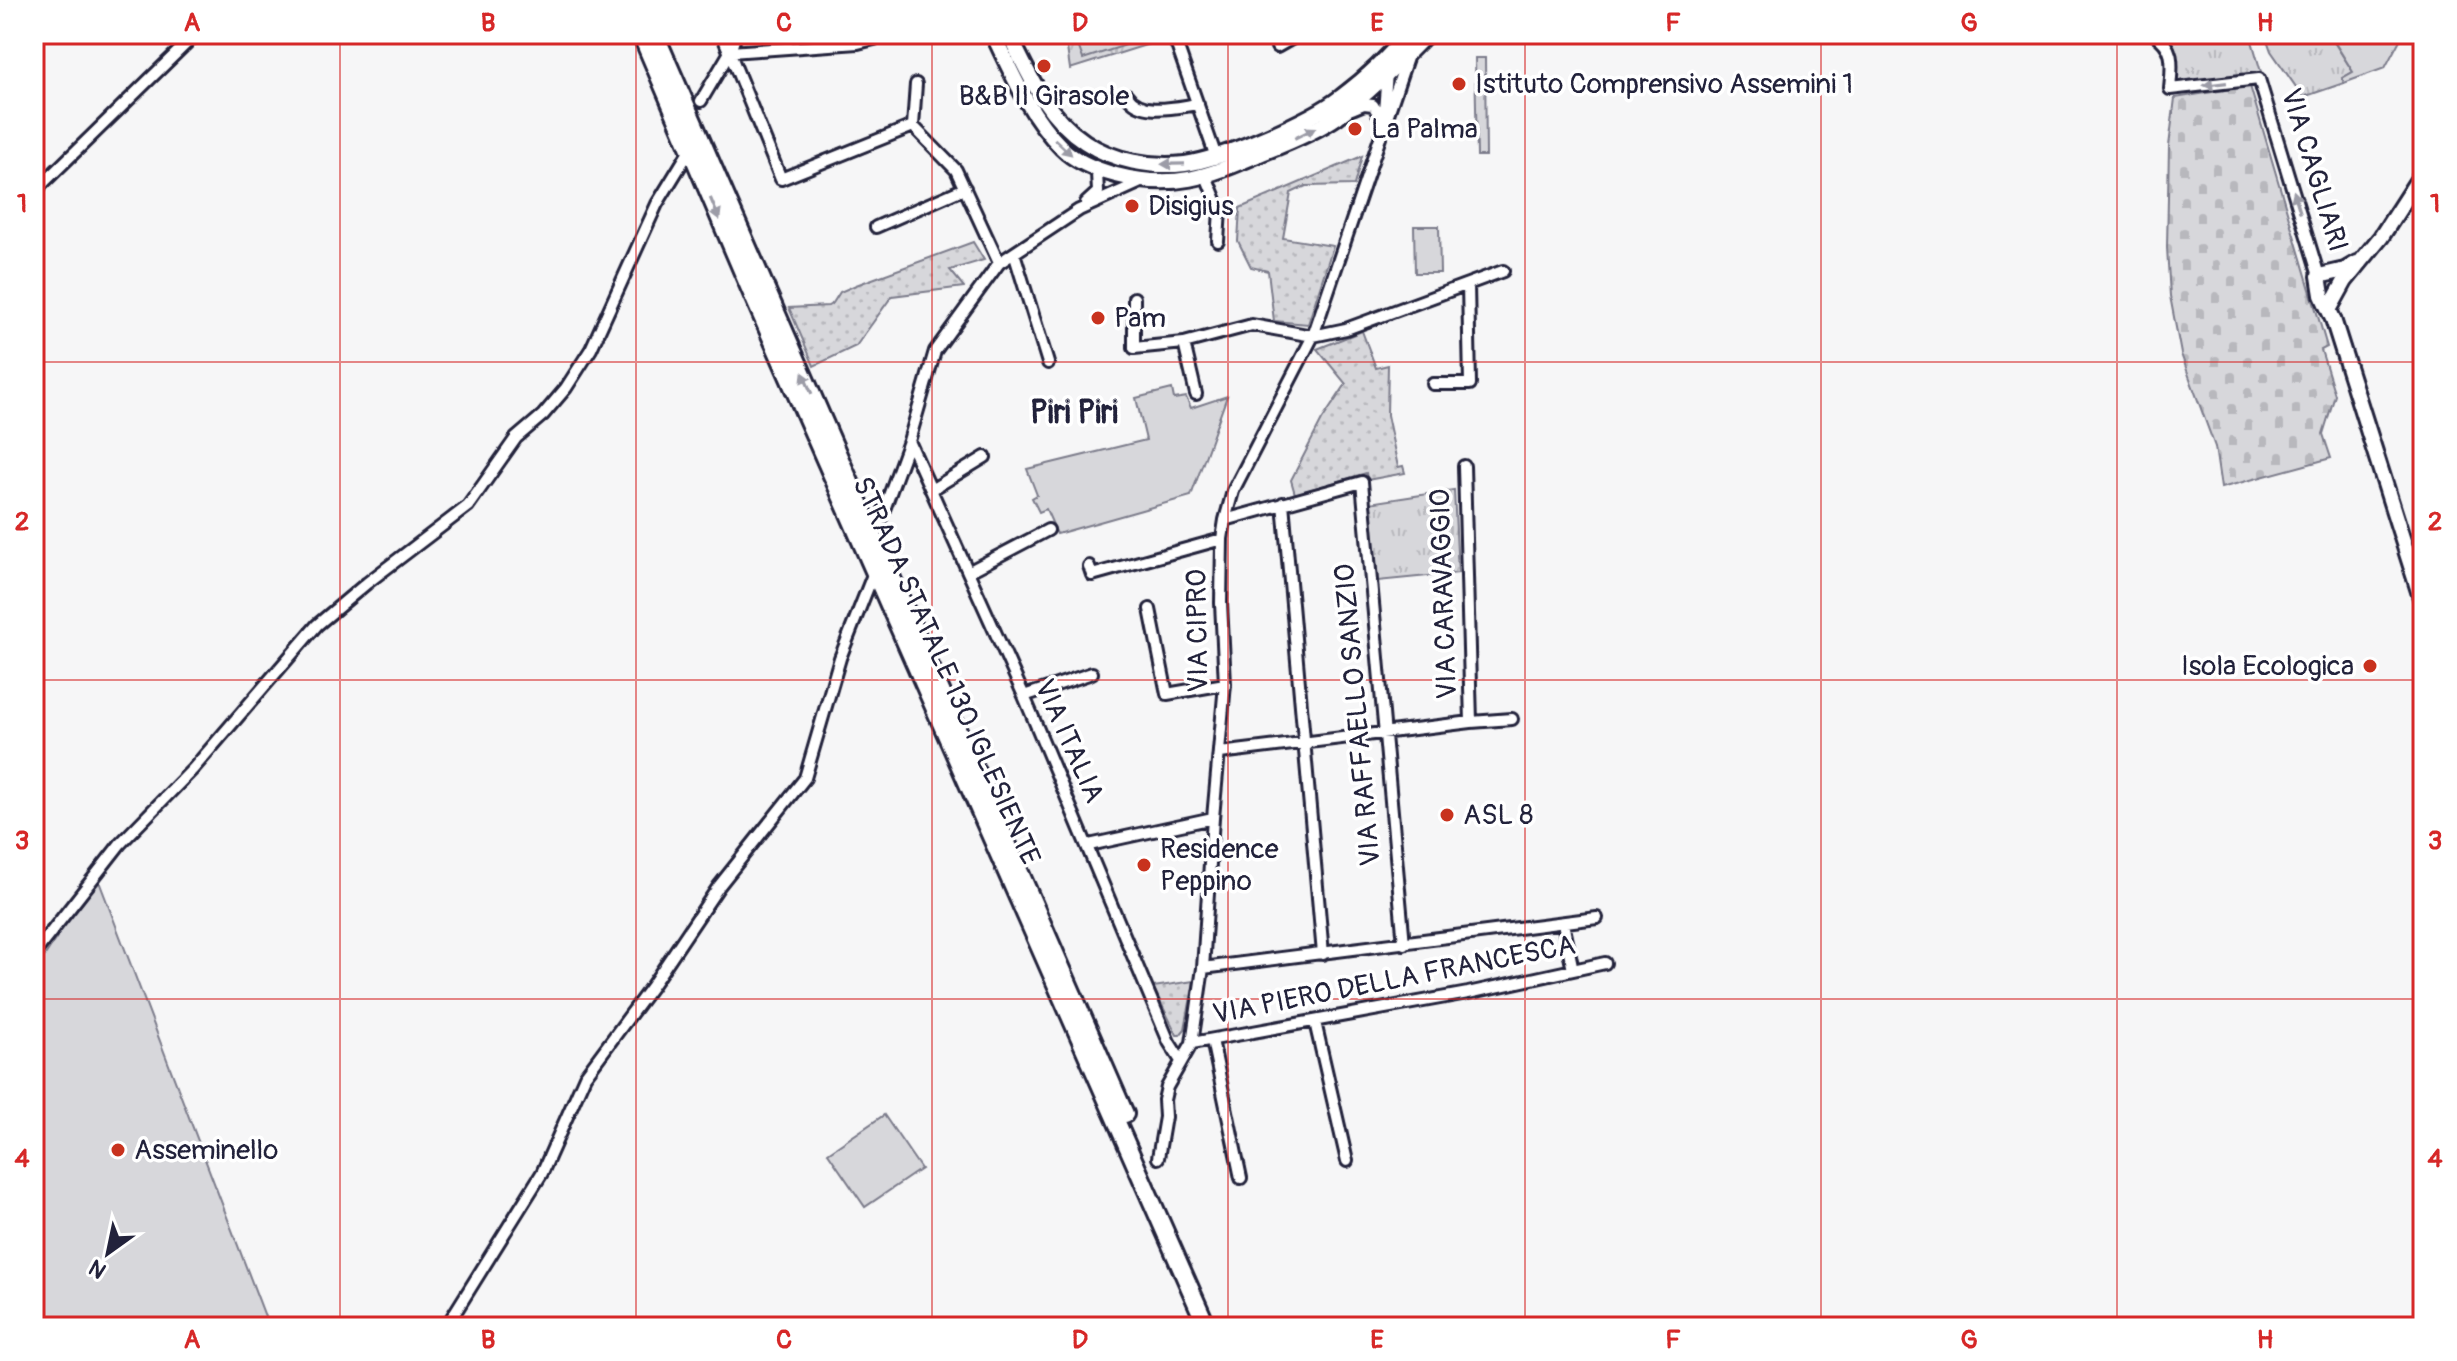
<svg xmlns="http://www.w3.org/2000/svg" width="2457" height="1361" font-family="Pangolin,sans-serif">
<defs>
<pattern id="grass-dots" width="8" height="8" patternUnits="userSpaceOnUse" patternTransform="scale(2)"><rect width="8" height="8" fill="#d7d7db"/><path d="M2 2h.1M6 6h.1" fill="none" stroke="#b8b8bd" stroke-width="1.8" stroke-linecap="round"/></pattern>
<pattern id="cemetery-stones" width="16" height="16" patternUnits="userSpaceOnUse" patternTransform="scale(2)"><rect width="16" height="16" fill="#d7d7db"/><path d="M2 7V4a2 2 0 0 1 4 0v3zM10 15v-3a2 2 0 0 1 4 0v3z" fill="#b8b8bd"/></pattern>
<pattern id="park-tufts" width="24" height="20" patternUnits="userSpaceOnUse" patternTransform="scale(2)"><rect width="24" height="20" fill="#d7d7db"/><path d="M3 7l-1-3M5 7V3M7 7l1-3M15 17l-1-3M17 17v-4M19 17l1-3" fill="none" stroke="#b8b8bd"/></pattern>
</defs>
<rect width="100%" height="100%" fill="#f6f6f7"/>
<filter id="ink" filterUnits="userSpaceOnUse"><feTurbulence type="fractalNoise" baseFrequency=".0125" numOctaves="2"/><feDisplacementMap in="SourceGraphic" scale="16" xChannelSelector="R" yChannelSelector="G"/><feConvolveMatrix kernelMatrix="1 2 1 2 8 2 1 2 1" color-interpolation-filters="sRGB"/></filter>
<g filter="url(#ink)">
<!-- grass -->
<path fill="url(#grass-dots)" stroke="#7c7c8b" stroke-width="2" d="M 1362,156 L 1354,185 L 1306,186 L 1291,193 L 1283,238 L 1333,246 L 1308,324 L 1274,321 L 1268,271 L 1251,267 L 1238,241 L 1240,208 Z
M 973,242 L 984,260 L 950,270 L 964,287 L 892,296 L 856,346 L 814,366 L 789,308 L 828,306 L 833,303 L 840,292 L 856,285 Z
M 1362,331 L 1376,368 L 1388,365 L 1387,415 L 1398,467 L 1403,466 L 1405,473 L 1367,480 L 1366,473 L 1295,494 L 1291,480 L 1322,420 L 1346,384 L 1317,349 Z
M 1194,981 L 1185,1029 L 1180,1035 L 1177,1035 L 1153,987 Z"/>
<!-- cemetery -->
<path fill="url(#cemetery-stones)" stroke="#7c7c8b" stroke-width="2" d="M 2250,86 L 2327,347 L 2321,350 L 2335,395 L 2323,434 L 2331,458 L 2221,488 L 2215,447 L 2181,354 L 2170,296 L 2167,248 L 2169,146 L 2175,98 Z"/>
<!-- park -->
<path fill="url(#park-tufts)" stroke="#7c7c8b" stroke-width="2" d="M 1065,34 L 1167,34 L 1168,38 L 1070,69 Z
M 2161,34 L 2250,34 L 2261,72 L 2175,85 L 2176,54 Z
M 2265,34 L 2338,34 L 2332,39 L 2353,72 L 2343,78 L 2344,83 L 2303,97 L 2271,51 Z
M 1454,490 L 1458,573 L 1378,581 L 1369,503 Z"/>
<!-- pitch -->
<path fill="#d7d7db" stroke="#7c7c8b" stroke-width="2" d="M 1074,34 L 1133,34 L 1135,42 L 1083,59 Z
M 2338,34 L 2403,34 L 2385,68 L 2344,83 L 2342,78 L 2353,72 L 2332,38 Z
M 1475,58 L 1485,58 L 1486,156 L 1477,156 Z
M 1414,226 L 1439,226 L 1440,273 L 1415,273 Z
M 1172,389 L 1174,399 L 1186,397 L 1191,408 L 1227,396 L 1191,496 L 1057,534 L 1046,509 L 1039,512 L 1032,498 L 1037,495 L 1027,469 L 1146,440 L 1136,398 Z
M 97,876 L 269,1327 L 34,1327 L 34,972 Z
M 884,1115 L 921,1169 L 865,1207 L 828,1153 Z"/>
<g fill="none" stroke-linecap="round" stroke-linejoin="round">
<!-- minor casing -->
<g stroke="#22223b" stroke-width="16">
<path id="minor" d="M 722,34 L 781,179 L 913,126 L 956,170 L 999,263
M 1173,34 L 1216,157
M 2154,34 C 2176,48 2172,66 2170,89 L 2259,79 L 2319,276
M 1277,47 L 1300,34
M 730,52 L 858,43 L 894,34
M 1127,95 C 1141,117 1176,107 1198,104
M 701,101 L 730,52 L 736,34
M 1352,109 L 1364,104 L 1373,105 L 1382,120
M 1384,112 L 1387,72
M 913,126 L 916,84
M 1206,176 L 1220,210 L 1218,241
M 34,192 L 196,34
M 1086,203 L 1098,192 L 1097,173 L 1091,167
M 876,227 L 965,188
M 1014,253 L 1048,363
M 1134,298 L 1134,348 L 1184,343 L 1252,325 L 1313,336 L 1346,329 L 1503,271
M 1184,343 L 1196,394
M 1433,384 L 1470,384 L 1468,284
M 909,441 L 1024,696 L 1169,1042 L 1181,1061
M 1464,466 L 1471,722
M 931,490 L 985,457
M 1283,503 L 1323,954
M 1225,520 L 1362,482 L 1404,944
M 874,537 L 909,441 L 935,351 L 999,263 L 1079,210 L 1141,182
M 1089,566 L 1092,575 L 1222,539
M 968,572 L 1048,530
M 1150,609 L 1167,694 L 1225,684
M 1024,696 L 1092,673
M 1220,753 L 1471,722 L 1512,719
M 1089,845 L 1213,818
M 1563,923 L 1573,970
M 34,954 L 120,844 L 193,769 L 317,625 L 367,583 L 468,506 L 516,438 L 543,415 L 566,388 L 591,349 L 657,204 L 690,150
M 1203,968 L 1597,918
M 1315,1022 L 1347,1161
M 1212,1040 L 1241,1178
M 1192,1043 L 1468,993 L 1605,963
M 1158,1158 L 1165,1117 L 1164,1100 L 1167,1087 L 1192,1043 L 1203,968 L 1213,818 L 1225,684 L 1221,603 L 1222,539 L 1225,520 L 1233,491 L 1313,336 L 1407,58
M 446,1327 L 542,1173 L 585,1076 L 651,987 L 719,886 L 805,778 L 840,658 L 874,572"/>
</g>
<!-- tertiary casing -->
<g stroke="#22223b" stroke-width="20">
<path id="tertiary" d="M 993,34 C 1012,74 1030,116 1062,148 C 1076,162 1097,170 1116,175 C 1178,191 1210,175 1267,151 C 1290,142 1317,131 1338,116 C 1370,92 1398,63 1427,34
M 1009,34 C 1029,75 1046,116 1085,142 C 1113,161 1152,168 1185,164 C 1222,159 1312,120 1341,97 C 1365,79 1389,57 1407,34"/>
</g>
<!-- secondary casing -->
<g stroke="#22223b" stroke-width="20">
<path id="secondary" d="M 2357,263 L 2345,270 L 2319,276 L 2322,295 L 2333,319 L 2423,604
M 2329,310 L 2345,281 L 2381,237 L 2423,172"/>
</g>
<!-- primary casing -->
<g stroke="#22223b" stroke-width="22">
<path id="primary" d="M 641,34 L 753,296 L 1207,1327
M 655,34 L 1125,1114"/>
</g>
<!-- minor -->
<use href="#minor" stroke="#fff" stroke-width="10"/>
<!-- tertiary -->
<use href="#tertiary" stroke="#fff" stroke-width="14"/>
<!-- secondary -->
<use href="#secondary" stroke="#fff" stroke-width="14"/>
<!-- primary -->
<use href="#primary" stroke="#fff" stroke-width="16"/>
</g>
<!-- one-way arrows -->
<defs><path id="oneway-solid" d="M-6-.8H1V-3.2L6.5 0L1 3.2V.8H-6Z" transform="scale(2)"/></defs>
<g fill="#9c9ca7">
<use href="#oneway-solid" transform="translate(2215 84) rotate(173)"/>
<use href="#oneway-solid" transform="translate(1305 133) rotate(-27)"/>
<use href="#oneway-solid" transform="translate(1063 147) rotate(43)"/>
<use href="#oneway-solid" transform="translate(1173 164) rotate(179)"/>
<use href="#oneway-solid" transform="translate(2297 202) rotate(-107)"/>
<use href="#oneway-solid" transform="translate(715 209) rotate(67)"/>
<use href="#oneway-solid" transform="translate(807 383) rotate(-114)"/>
</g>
</g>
<!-- grid -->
<path fill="none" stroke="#d62828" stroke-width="2" stroke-opacity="0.55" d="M 340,34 L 340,1327M 636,34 L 636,1327M 932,34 L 932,1327M 1228,34 L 1228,1327M 1525,34 L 1525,1327M 1821,34 L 1821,1327M 2117,34 L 2117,1327M 34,362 L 2423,362M 34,680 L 2423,680M 34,999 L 2423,999"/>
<!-- markers -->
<g fill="#c8321e" stroke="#fff" stroke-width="3">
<circle cx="1044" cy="66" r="8"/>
<circle cx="1459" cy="84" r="8"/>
<circle cx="1355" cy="129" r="8"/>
<circle cx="1132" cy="206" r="8"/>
<circle cx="1098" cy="318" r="8"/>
<circle cx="2370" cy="666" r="8"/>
<circle cx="1447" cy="815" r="8"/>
<circle cx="1144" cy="865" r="8"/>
<circle cx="118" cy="1150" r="8"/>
</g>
<g text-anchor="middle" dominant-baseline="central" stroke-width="7" stroke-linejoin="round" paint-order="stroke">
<!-- poi labels -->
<g font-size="28" fill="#22223b" stroke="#fff" text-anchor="start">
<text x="1475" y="84">Istituto Comprensivo Assemini 1</text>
<text x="1044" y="96" text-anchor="middle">B&amp;B Il Girasole</text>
<text x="1371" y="129">La Palma</text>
<text x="1148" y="206">Disigius</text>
<text x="1114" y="318">Pam</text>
<text x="2354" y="666" text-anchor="end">Isola Ecologica</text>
<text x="1463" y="815">ASL 8</text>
<text x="1160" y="849">Residence<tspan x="1160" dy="32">Peppino</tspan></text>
<text x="134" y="1150">Asseminello</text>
</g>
<!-- street labels -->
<g font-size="28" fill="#22223b" stroke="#fff">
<text transform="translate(2314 170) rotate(73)">VIA CAGLIARI</text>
<text transform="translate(1444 594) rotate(-92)">VIA CARAVAGGIO</text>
<text transform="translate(1198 631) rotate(-91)">VIA CIPRO</text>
<text transform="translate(946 671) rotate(66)">STRADA STATALE 130 IGLESIENTE</text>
<text transform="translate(1358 715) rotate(-95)">VIA RAFFAELLO SANZIO</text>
<text transform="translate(1069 741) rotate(66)">VIA ITALIA</text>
<text transform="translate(1394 980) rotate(-11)">VIA PIERO DELLA FRANCESCA</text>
</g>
<!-- quarter labels -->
<g font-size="32" font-weight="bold" fill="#22223b" stroke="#fff">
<text x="1074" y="413">Piri Piri</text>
</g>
</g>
<!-- margin -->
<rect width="2457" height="1361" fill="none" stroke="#fff" stroke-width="88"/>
<!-- north arrow -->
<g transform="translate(108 1253) rotate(213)" stroke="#ffffff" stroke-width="6" paint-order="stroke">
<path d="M0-6L14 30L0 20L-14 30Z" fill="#22223b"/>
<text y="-12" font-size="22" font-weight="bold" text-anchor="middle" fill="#22223b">N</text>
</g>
<rect x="44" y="44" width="2369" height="1273" fill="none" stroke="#d62828" stroke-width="3"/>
<g font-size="26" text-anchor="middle" font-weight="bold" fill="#d62828">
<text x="192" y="31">A</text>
<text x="488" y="31">B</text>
<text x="784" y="31">C</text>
<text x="1080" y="31">D</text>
<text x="1377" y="31">E</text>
<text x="1673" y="31">F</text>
<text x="1969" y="31">G</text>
<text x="2265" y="31">H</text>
<text x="22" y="212">1</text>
<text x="2435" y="212">1</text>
<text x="22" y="530">2</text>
<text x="2435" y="530">2</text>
<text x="22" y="849">3</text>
<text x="2435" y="849">3</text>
<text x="22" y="1167">4</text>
<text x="2435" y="1167">4</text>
<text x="192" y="1348">A</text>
<text x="488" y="1348">B</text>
<text x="784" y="1348">C</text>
<text x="1080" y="1348">D</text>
<text x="1377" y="1348">E</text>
<text x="1673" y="1348">F</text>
<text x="1969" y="1348">G</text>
<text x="2265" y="1348">H</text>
</g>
</svg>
